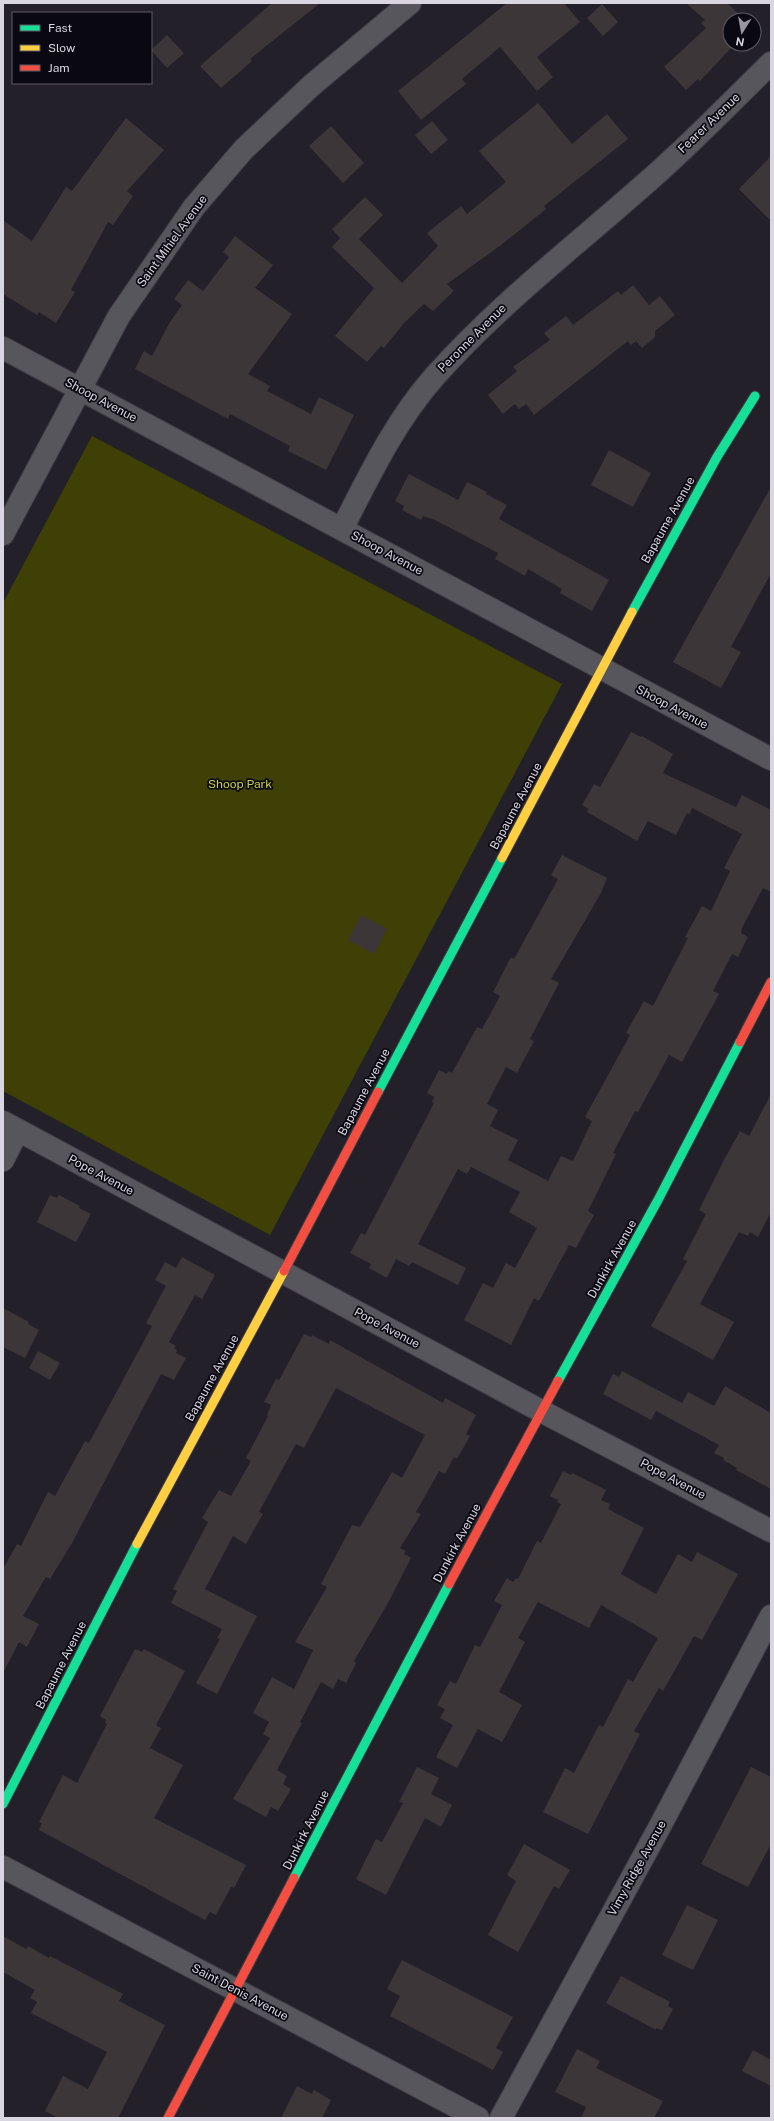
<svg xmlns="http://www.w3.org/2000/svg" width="774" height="2121" font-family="'Public Sans',sans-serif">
<rect width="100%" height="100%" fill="#23202a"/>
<!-- green -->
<path fill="#3f4006" d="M 92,436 L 562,684 L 270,1235 L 3,1091 L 3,603 Z"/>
<!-- building -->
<path fill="#3c3639" d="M 272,3 L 320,3 L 250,59 L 252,61 L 221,88 L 200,66 Z
M 507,3 L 564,3 L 580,22 L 537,57 L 553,77 L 537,91 L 500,47 L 462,79 L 466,84 L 421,120 L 398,91 Z
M 686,3 L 727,3 L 745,20 L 730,20 L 730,44 L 735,44 L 700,81 L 698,79 L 686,90 L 664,67 L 706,28 L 701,23 L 705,20 Z
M 602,4 L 618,22 L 603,36 L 587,18 Z
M 167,35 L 184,53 L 167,68 L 151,50 Z
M 538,103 L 572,144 L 607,114 L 628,139 L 544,206 L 546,209 L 501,245 L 447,284 L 454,291 L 433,311 L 424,304 L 404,323 L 384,348 L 381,346 L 367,362 L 335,336 L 374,288 L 332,247 L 340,238 L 332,229 L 365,197 L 383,215 L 359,239 L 402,283 L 438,246 L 427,233 L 461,206 L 467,214 L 506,182 L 479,151 Z
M 126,118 L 164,150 L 127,191 L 133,196 L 113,225 L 108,222 L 71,290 L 75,292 L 56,323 L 39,312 L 37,315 L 3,294 L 3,220 L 32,241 L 66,187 L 72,191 Z
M 432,121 L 448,140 L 431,154 L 415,135 Z
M 331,126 L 364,163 L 343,183 L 309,146 Z
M 771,156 L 771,221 L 739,189 Z
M 235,236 L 273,265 L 255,288 L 292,314 L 248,374 L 270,386 L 267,391 L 311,414 L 319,397 L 354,415 L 326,470 L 288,451 L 290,446 L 230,414 L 228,419 L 135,369 L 144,351 L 152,356 L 170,322 L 182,305 L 174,299 L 188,280 L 203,291 L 229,257 L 223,252 Z
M 633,285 L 649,305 L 660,296 L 675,315 L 655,331 L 655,337 L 642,348 L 636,341 L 631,345 L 628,341 L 534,415 L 526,404 L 519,409 L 515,404 L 503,414 L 488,395 L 517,371 L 513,367 L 550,340 L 544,333 L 566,316 L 573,325 L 618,291 L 621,295 Z
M 609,450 L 651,473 L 633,507 L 591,485 Z
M 409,474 L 458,500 L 467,482 L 487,492 L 486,494 L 507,505 L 499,519 L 609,580 L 592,611 L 560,593 L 562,589 L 528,569 L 525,576 L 495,559 L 498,553 L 435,520 L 423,516 L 421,520 L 402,510 L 404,506 L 395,501 Z
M 771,487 L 771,573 L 731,647 L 741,652 L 721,688 L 673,662 Z
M 631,732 L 641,737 L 642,736 L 673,754 L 663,773 L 736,807 L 742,795 L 771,810 L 771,892 L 763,888 L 742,928 L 741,933 L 748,937 L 738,957 L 732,954 L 713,991 L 719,994 L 682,1062 L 669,1055 L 638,1112 L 635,1111 L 613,1153 L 616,1154 L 588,1211 L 594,1215 L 576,1248 L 569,1245 L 539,1301 L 534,1298 L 511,1345 L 464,1320 L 483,1283 L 493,1288 L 506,1263 L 515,1268 L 537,1228 L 509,1212 L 520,1192 L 471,1167 L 467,1174 L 458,1169 L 418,1244 L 466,1268 L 458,1285 L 412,1262 L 409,1266 L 396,1259 L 387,1278 L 369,1268 L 371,1264 L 350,1253 L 361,1233 L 365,1235 L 434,1103 L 432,1102 L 434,1097 L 427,1093 L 439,1070 L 447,1074 L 448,1071 L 452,1073 L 477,1027 L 482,1029 L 500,996 L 493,992 L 511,957 L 514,959 L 558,879 L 551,875 L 562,855 L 607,878 L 601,893 L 551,979 L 559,983 L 530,1039 L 534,1041 L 517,1073 L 506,1067 L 487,1104 L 498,1110 L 490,1126 L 518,1140 L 508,1160 L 548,1181 L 561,1156 L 573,1161 L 592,1121 L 585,1117 L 630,1035 L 626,1033 L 644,1001 L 653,1006 L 688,938 L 685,937 L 702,906 L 711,911 L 730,871 L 724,868 L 742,834 L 692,808 L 690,814 L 687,813 L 676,835 L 648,821 L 637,841 L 587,812 L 589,809 L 582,805 L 594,784 L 600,787 Z
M 361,915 L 387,929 L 374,954 L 348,940 Z
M 771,1094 L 771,1212 L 758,1237 L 750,1232 L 748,1236 L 739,1232 L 700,1304 L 734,1322 L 713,1360 L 651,1326 L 687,1261 L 683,1259 L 706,1214 L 699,1210 L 725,1158 L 740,1131 L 749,1136 Z
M 50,1195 L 57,1198 L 59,1195 L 80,1206 L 79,1208 L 91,1214 L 76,1242 L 37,1222 Z
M 182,1257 L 215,1275 L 202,1299 L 195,1295 L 169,1342 L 176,1346 L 174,1348 L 177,1350 L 176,1353 L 186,1358 L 174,1380 L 161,1374 L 72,1543 L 50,1579 L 46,1577 L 23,1616 L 39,1624 L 27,1647 L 19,1642 L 3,1673 L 3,1569 L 17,1544 L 21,1546 L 48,1492 L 55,1496 L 85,1441 L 89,1443 L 152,1326 L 146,1323 L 166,1286 L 155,1280 L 165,1262 L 176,1268 Z
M 3,1308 L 29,1322 L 28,1324 L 39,1330 L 25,1358 L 3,1347 Z
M 304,1334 L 311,1337 L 312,1335 L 329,1344 L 330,1340 L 443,1403 L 445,1398 L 476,1415 L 466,1434 L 470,1436 L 457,1459 L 454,1457 L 445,1474 L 439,1471 L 416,1512 L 421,1514 L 400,1548 L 406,1551 L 404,1554 L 411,1558 L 388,1603 L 354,1661 L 356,1663 L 346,1683 L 338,1679 L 333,1689 L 321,1682 L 300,1722 L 302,1723 L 277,1770 L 287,1776 L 283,1784 L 291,1789 L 278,1811 L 271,1807 L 266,1817 L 233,1799 L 270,1738 L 263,1734 L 269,1722 L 253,1713 L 272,1677 L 294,1689 L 313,1650 L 295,1642 L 327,1587 L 321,1584 L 352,1525 L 360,1527 L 392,1472 L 402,1478 L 425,1435 L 336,1388 L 304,1448 L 296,1444 L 259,1512 L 263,1514 L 246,1544 L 233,1536 L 205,1589 L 257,1616 L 217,1694 L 196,1683 L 220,1639 L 217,1638 L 222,1629 L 171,1603 L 177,1591 L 173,1589 L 208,1522 L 202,1518 L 219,1490 L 231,1496 L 251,1461 L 246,1458 L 268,1416 L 267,1415 L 271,1405 L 264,1402 L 276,1379 L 279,1380 Z
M 38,1351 L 60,1363 L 50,1380 L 29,1368 Z
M 622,1371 L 682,1403 L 688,1392 L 714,1406 L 725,1386 L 771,1413 L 771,1489 L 736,1470 L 737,1468 L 723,1460 L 724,1458 L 714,1453 L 719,1445 L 656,1411 L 651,1420 L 603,1394 L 613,1374 L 619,1377 Z
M 563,1471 L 571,1475 L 572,1473 L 606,1490 L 601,1500 L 610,1504 L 608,1509 L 644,1528 L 621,1574 L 656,1594 L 678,1554 L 692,1562 L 697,1552 L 738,1574 L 702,1640 L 694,1636 L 663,1691 L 659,1688 L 634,1731 L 640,1734 L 588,1834 L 543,1812 L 565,1768 L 574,1773 L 599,1725 L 603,1727 L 628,1679 L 633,1682 L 658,1638 L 601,1605 L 589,1628 L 538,1602 L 518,1638 L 525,1642 L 499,1692 L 522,1705 L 502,1742 L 478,1729 L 457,1768 L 436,1757 L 453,1725 L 440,1718 L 445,1709 L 437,1705 L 450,1681 L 456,1684 L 475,1645 L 480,1647 L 502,1605 L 494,1601 L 507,1578 L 513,1582 L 516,1578 L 518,1579 L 537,1541 L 541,1543 L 561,1504 L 557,1502 L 558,1500 L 550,1496 Z
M 135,1649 L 142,1652 L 144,1649 L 185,1671 L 156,1725 L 161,1728 L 150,1748 L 183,1765 L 154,1818 L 246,1865 L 234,1888 L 231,1887 L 216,1915 L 210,1912 L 205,1920 L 39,1830 L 42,1823 L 39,1822 L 63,1775 L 77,1783 L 107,1724 L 105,1723 L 106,1720 L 100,1716 Z
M 417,1767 L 439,1778 L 431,1794 L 452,1805 L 441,1827 L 425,1818 L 386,1895 L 356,1879 L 376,1839 L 382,1842 L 403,1803 L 399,1802 Z
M 751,1767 L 771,1777 L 771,1844 L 748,1887 L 701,1864 Z
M 524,1844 L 570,1870 L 559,1889 L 554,1886 L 518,1952 L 488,1935 L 516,1881 L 507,1875 Z
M 687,1905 L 718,1920 L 693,1970 L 662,1955 Z
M 3,1936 L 26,1949 L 28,1946 L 49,1958 L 50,1956 L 123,1994 L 119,2001 L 165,2025 L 118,2118 L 58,2118 L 45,2111 L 63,2076 L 88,2089 L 107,2052 L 31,2013 L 37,2002 L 30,1998 L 35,1990 L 3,1972 Z
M 402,1960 L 513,2017 L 496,2048 L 503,2052 L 493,2070 L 390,2016 L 400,1996 L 387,1989 Z
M 621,1976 L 670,2002 L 668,2006 L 673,2009 L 662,2030 L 656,2028 L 656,2030 L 606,2003 Z
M 577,2049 L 600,2061 L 596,2068 L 663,2101 L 654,2118 L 581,2118 L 586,2107 L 555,2092 Z
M 753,2050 L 771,2060 L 771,2086 L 742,2071 Z
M 297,2086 L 312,2094 L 314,2090 L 331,2100 L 322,2118 L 281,2118 Z"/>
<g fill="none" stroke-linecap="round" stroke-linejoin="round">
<!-- street casing -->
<g stroke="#3e3b44" stroke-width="24">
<path id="street" d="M 3,348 L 771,759
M 342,529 C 369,476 395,421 435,376 C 498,305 575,246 646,183 C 689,146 730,103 771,63
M 3,534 L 119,316 L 194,207 L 244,149 L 312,85 L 410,3
M 3,1122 L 541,1411 L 771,1531
M 3,1160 L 18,1130
M 3,1867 L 478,2118
M 501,2118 L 659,1828 L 771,1616"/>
</g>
<!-- fast casing -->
<g stroke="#3e3b44" stroke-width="11">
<path id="fast" d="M 632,612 L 717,457 L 755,396
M 378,1092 L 502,858
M 558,1381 L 658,1200 L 740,1042
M 3,1804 L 137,1544
M 294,1878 L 449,1584"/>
</g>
<!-- slow casing -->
<g stroke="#3e3b44" stroke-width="11">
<path id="slow" d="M 502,858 L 632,612
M 137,1544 L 284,1271"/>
</g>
<!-- jam casing -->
<g stroke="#3e3b44" stroke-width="11">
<path id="jam" d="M 740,1042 L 771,982
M 284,1271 L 378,1092
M 449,1584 L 558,1381
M 168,2118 L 294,1878"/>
</g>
<!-- street -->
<use href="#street" stroke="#58565d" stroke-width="22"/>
<!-- fast -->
<use href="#fast" stroke="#16e098" stroke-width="9"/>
<!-- slow -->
<use href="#slow" stroke="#ffcf43" stroke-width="9"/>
<!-- jam -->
<use href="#jam" stroke="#f24e42" stroke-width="9"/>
</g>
<g text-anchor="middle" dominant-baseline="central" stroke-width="3.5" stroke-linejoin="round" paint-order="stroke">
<!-- street labels -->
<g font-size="12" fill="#d9d6e2" stroke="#0a0810">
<text transform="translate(709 123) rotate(-44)">Fearer Avenue</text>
<text transform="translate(172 241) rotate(-54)">Saint Mihiel Avenue</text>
<text transform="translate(472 338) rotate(-45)">Peronne Avenue</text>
<text transform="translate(101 400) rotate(28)">Shoop Avenue</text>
<text transform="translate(668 520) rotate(-61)">Bapaume Avenue</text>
<text transform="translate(387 553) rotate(28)">Shoop Avenue</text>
<text transform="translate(672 707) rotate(28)">Shoop Avenue</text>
<text transform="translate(516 806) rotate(-62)">Bapaume Avenue</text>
<text transform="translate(364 1092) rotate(-62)">Bapaume Avenue</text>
<text transform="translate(101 1175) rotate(28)">Pope Avenue</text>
<text transform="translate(612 1259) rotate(-61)">Dunkirk Avenue</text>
<text transform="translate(387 1328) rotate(28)">Pope Avenue</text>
<text transform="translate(212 1378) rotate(-61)">Bapaume Avenue</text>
<text transform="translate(673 1479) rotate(28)">Pope Avenue</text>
<text transform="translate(457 1543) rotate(-62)">Dunkirk Avenue</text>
<text transform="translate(61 1665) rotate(-63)">Bapaume Avenue</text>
<text transform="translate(306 1830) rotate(-63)">Dunkirk Avenue</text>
<text transform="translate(637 1868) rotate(-61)">Vimy Ridge Avenue</text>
<text transform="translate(240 1992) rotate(28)">Saint Denis Avenue</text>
</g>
<!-- park labels -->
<g font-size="12" fill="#cad143" stroke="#0a0810">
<text x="240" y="784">Shoop Park</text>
</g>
</g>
<!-- border -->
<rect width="774" height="2121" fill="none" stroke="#d9d6e2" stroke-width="8"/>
<!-- legend -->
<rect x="12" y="12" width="140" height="72" fill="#0a0810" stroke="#5d5a64"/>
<rect x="20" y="25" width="20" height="6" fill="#16e098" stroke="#5d5a64"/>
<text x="48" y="32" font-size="12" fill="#d9d6e2">Fast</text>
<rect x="20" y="45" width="20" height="6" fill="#ffcf43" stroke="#5d5a64"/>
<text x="48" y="52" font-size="12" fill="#d9d6e2">Slow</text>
<rect x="20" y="65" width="20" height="6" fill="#f24e42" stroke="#5d5a64"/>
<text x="48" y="72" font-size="12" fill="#d9d6e2">Jam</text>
<!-- north arrow -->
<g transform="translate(742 32) rotate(191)"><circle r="19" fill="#0a0810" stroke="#5d5a64"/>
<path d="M0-3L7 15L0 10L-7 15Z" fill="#9996a2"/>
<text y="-6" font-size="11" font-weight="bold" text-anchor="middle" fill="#d9d6e2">N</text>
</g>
</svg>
